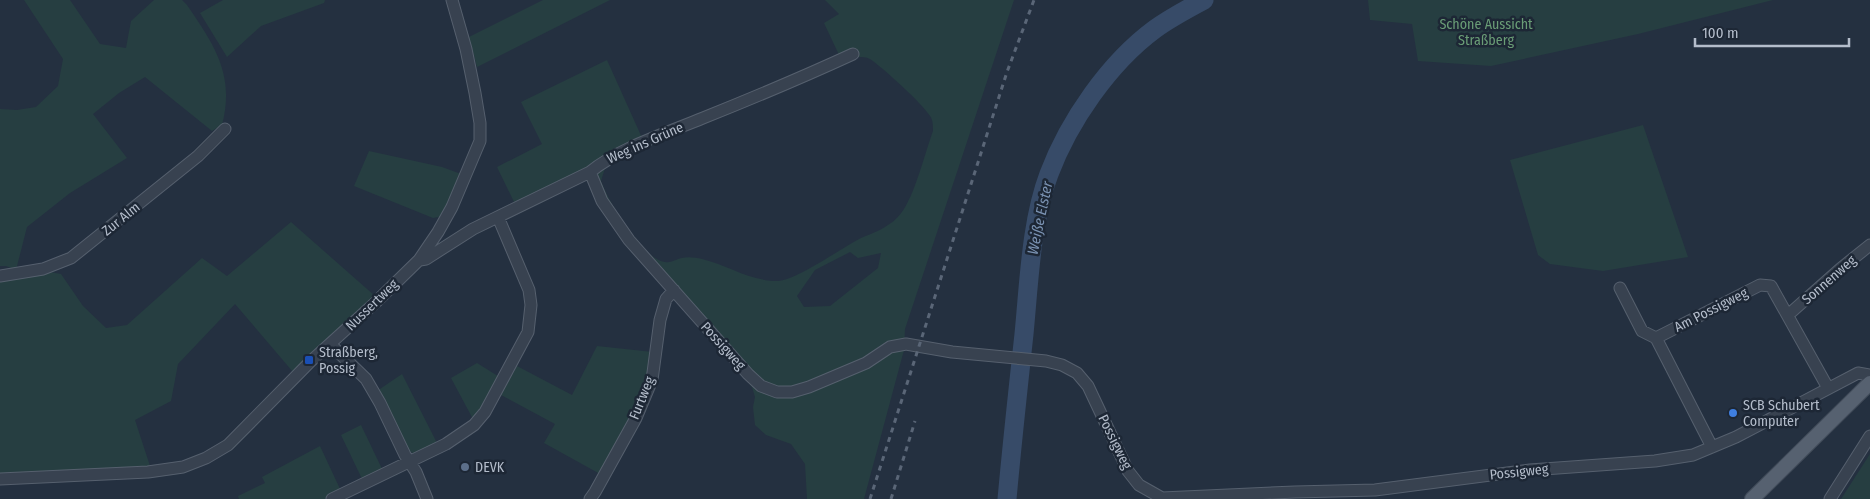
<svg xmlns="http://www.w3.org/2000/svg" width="1870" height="499" font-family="'Fira Sans Condensed',sans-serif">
<rect width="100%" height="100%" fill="#243040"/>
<!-- green -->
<path fill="#263e41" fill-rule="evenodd" d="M 24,0 L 70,0 L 100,44 L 126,48 L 131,21 L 154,0 L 182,0 L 187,5 C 215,46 235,75 222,125 L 212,131 L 145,77 L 119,93 L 93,114 L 127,158 L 70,193 L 27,227 L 16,270 L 6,266 L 0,266 L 0,109 L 17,110 L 36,107 L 58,86 L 63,59 Z
M 223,0 L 325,0 L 324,3 L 261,26 L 227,57 L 200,13 Z
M 543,0 L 610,0 L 477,67 L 469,37 Z
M 825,0 L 1014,0 L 905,329 L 904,350 L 864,499 L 807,499 L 805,464 L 791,444 L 766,435 L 755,425 L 753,407 L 755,397 L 752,387 L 612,212 L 596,174 L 606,163 L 840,57 L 824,23 L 839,14 ZM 858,57 C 862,57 866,57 870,59 C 882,67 923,104 930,116 C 933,120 933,125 933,131 C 925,153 916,190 904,209 C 900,215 895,221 888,225 C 880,231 870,234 861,238 C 843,247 794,282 777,281 C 750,281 727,265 702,259 C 694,257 683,256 676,260 C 672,261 670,263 665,262 C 643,260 608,201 601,181 L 605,168 L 641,150 ZM 850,252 L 858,258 L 881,253 L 878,268 L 830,306 L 804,307 L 797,296 L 815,270 Z
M 1368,0 L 1773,0 L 1638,34 L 1491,66 L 1418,61 L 1412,24 L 1370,20 Z
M 607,60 L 643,140 L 515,204 L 497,167 L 542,144 L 521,102 Z
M 1643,125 L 1688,257 L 1603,271 L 1550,264 L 1538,255 L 1510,160 Z
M 369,151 L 442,167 L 461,174 L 444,216 L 433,218 L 354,186 Z
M 291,222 L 375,296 L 293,372 L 235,304 L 178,364 L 171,401 L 135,420 L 150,466 L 0,474 L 0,280 L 50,272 L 61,274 L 83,306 L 106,328 L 127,325 L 202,258 L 227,276 Z
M 597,346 L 653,352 L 648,384 L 600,474 L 544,443 L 555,424 L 501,395 L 517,366 L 572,395 Z
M 477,363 L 501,378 L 474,421 L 451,378 Z
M 402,374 L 438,445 L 417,455 L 409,451 L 377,391 Z
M 361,425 L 383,471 L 363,481 L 341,435 Z
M 320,446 L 341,491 L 325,499 L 239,499 L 238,496 L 265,483 L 262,477 Z
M 1870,454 L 1870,499 L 1841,499 Z"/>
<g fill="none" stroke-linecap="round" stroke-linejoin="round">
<!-- river -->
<path stroke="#374b68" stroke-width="19" d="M 1007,499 C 1012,444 1018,389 1024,334 C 1029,283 1031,221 1049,174 C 1069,121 1109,63 1155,29 C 1170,18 1187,9 1204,0"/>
<!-- minor casing -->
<g stroke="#56606e" stroke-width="13">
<path id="minor" d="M 590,172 L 602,201 L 629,240 L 748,374 L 761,386 L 777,392 L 792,392 L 809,387 L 866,363 L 890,347 L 906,344 L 952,352 L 1046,361 L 1062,365 L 1077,373 L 1088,386 L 1128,471 L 1139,485 L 1162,498 L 1295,492 L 1375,490 L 1530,470 L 1655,461 L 1693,455 L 1736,437 L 1858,373 L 1870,375
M 420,260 L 426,259 L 473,229 L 590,172 C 619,148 667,133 703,118 C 753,98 803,77 853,54
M 0,276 L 43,269 L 71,258 L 198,156 L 225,129
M 1620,288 L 1642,331 L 1656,338
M 1788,315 L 1840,269 L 1870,245
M 330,344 L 366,379 L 380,403 L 405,455 L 416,472 L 427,499
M 1712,447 L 1656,338 L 1760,285 L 1771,286 L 1828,388
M 0,479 L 148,472 L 183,467 L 206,458 L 228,445 L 311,361 L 376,302 L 419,260 L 438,232 L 452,207 L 480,141 L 480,123 L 475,93 L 466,49 L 452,0
M 332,499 L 446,444 L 474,425 L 485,412 L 528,332 L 531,305 L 529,290 L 498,217
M 590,499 L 595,492 L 636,418 L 652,380 L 660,320 L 666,299 L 674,290
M 1830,499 L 1870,436"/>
</g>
<!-- major casing -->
<g stroke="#414b59" stroke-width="16">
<path id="major" d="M 1752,499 L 1870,383"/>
</g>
<!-- minor -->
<use href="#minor" stroke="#384250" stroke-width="11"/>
<!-- major -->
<use href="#major" stroke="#566170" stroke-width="14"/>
<!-- rail -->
<path stroke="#5a6677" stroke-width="3" stroke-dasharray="5 5" stroke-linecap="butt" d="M 870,499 L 1007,72 L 1034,0
M 891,499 L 915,421"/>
</g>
<!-- markers -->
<rect fill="#1a4fb4" stroke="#1d2735" stroke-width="2" x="304" y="355" width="10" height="10" rx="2.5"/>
<circle fill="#3f7fe0" stroke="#1d2735" stroke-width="2" cx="1733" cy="413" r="5"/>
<circle fill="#5c6f8a" stroke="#1d2735" stroke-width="2" cx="465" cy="467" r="5"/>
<g text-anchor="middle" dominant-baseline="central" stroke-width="5" stroke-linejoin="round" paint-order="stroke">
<!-- park labels -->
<g font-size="14" fill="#6a9d76" stroke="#1d2735">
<text x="1486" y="24">Schöne Aussicht<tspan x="1486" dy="16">Straßberg</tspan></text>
</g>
<!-- street labels -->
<g font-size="14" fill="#b4bdcb" stroke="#1d2735">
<text transform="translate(645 143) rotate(-24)">Weg ins Grüne</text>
<text transform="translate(121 219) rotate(-39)">Zur Alm</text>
<text transform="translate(1829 280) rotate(-41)">Sonnenweg</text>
<text transform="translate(372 305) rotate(-44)">Nussertweg</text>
<text transform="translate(1711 310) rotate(-27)">Am Possigweg</text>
<text transform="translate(723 346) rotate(48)">Possigweg</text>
<text transform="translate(642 398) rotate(-68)">Furtweg</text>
<text transform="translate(1115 442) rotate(64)">Possigweg</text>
<text transform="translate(1519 472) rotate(-6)">Possigweg</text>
</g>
<!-- poi labels -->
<g font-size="14" fill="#b4bdcb" stroke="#1d2735" text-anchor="start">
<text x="319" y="352">Straßberg,<tspan x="319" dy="16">Possig</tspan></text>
<text x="1743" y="405">SCB Schubert<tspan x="1743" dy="16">Computer</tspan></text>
<text x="475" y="467">DEVK</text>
</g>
<!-- water labels -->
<g font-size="15" font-style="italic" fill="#7b93b3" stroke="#1d2735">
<text transform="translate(1040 218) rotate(-78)">Weiße Elster</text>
</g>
</g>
<!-- scale -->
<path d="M1695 38v8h154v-8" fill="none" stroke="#b4bdcb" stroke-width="2.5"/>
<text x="1702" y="38" font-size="15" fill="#b4bdcb" stroke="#1d2735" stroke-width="4" paint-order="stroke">100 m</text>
</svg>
